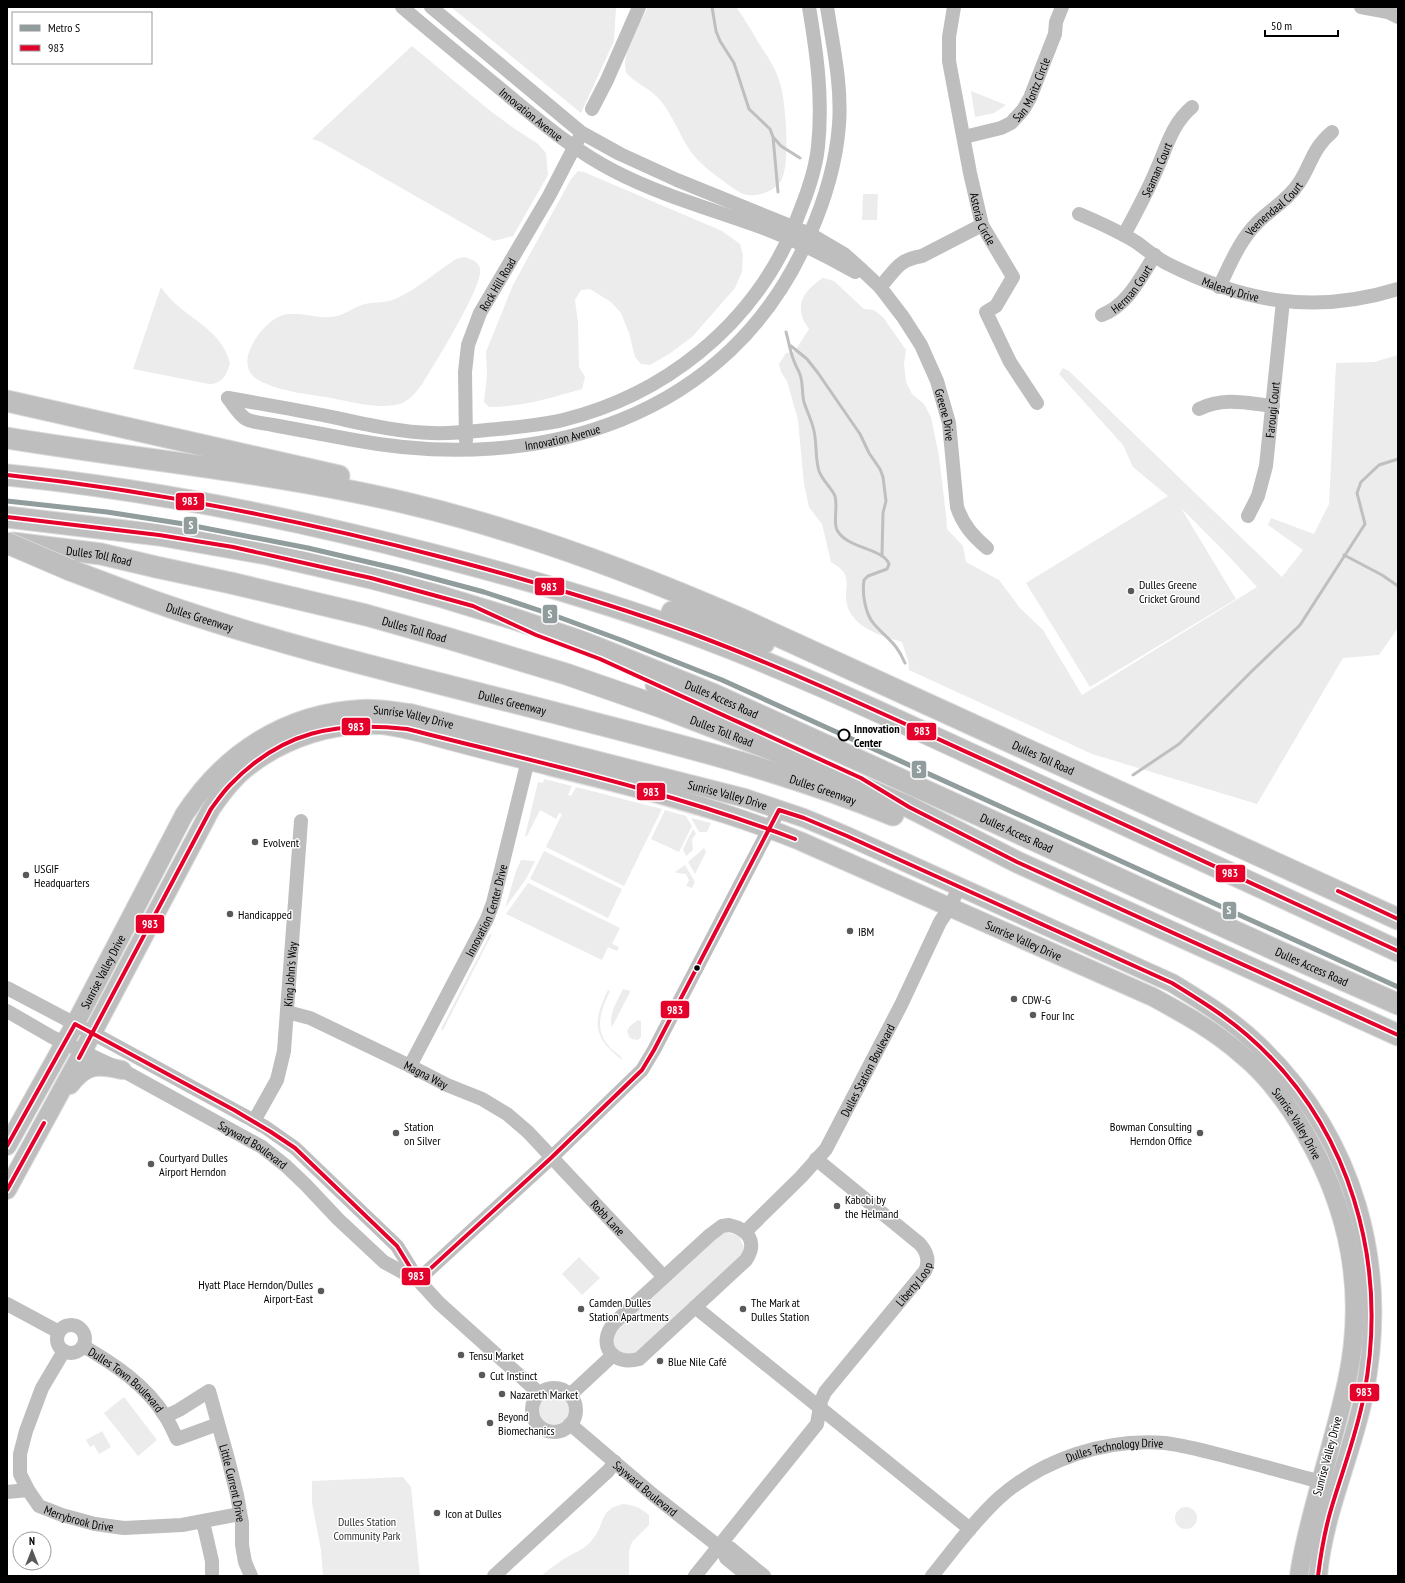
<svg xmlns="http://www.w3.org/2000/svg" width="1405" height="1583" font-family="'PT Sans Narrow',sans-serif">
<rect width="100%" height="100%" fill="#fff"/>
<!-- green -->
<path fill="#ececec" d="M 451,7 L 616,7 L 614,41 L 581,113 Z
M 648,7 L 736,7 C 743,16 748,25 754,35 C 763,51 775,65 780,83 C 786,101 790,162 782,179 C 776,192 756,198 743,194 C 736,191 729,185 722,180 C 711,172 700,164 691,152 C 679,135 674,117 660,100 C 651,89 637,84 627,74 C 619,56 639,24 648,7 Z
M 412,46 L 489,110 L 515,129 L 537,143 L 546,153 L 548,175 L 513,236 L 494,241 L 321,142 L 312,139 Z
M 971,91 L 1006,105 L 994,113 L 975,117 Z
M 578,171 L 584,172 L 722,231 L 740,244 L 743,255 L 742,272 L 735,288 L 692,337 L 669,354 L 650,365 L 641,364 L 635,357 L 629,333 L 621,313 L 611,302 L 590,289 L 581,290 L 575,300 L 578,323 L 579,367 L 585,377 L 582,389 C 550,398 522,407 489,407 L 484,402 L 487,375 L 486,352 L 513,285 L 571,179 Z
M 863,194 L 878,194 L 877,220 L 862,220 Z
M 464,257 C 470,259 479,261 480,269 C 484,285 434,365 423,383 C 415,393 409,403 395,405 C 374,409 348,401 326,397 C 307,394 285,392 267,384 C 261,382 253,378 250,372 C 239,354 265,320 283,315 C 299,311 316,319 331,317 C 345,316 352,307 365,304 C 372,302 381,303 389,301 C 409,296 437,271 456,259 Z
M 823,278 L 834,281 L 864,309 L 874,310 L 883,317 L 906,350 L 904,363 L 906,382 L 912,394 L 924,404 L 931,417 L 939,456 L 946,515 L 947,529 L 963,546 L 966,562 L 999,580 L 1020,608 L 1043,630 L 1082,695 L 1257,587 L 1223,550 L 1181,508 L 1236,599 L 1090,687 L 1026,583 L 1168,496 L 1133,467 L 1123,445 L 1059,374 L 1063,368 L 1069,371 L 1282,577 L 1303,550 L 1268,525 L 1271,518 L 1314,534 L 1329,504 L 1336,363 L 1374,362 L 1398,355 L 1398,628 L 1379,655 L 1343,658 L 1257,804 L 1092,754 L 909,670 L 908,660 L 902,642 C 883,636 857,630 848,608 C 841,588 857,576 831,562 L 822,524 L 809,507 L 804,484 L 798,420 L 787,381 L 781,372 L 779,364 L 786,353 L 793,352 L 796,349 L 809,329 C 793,308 802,291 823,278 Z
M 161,287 C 181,318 220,325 230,363 C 227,375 222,384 209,384 L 133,369 Z
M 545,773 L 722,820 L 721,823 L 633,798 L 545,776 Z
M 544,779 L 572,786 L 568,795 L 571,796 L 576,787 L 662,809 L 624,886 L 546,847 L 562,814 L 559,813 L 556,819 L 540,810 L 527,836 L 525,836 L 538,782 L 543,783 Z
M 665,810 L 686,816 L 692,826 L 679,852 L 651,839 Z
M 691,818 L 711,823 L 707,832 L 699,832 Z
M 693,829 L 696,834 L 692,839 L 693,850 L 686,856 L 683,849 Z
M 704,848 L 706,852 L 695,874 L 688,862 Z
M 544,851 L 622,889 L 608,918 L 530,879 Z
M 521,860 L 535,861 L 526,879 L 505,908 L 516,871 Z
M 685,865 L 695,882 L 692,888 L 686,886 L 689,880 L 686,874 L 677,873 L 675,872 Z
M 528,883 L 620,928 L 612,944 L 619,947 L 617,951 L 608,947 L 602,960 L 506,914 Z
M 490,934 L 492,934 L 443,1030 L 441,1029 Z
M 623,989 L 630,991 L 630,992 L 612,1027 C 608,1014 618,1000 623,989 Z
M 608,990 L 610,991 C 601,1009 594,1028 608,1045 C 611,1050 618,1053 622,1058 L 621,1059 C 592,1037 593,1021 608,990 Z
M 638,1020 L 641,1021 L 641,1037 L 638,1040 L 632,1039 L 629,1037 L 627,1031 L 630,1026 Z
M 726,1232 L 739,1236 L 744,1247 L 743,1254 L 636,1353 L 628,1355 L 616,1350 L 613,1343 L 614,1332 L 718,1237 Z
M 579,1257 L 600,1278 L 582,1295 L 562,1274 Z
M538 1410a16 16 0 1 1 32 0a16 16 0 1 1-32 0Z
M 124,1397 L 157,1440 L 138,1456 L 104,1413 Z
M 102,1431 L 111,1447 L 99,1454 L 94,1445 L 90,1447 L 86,1440 Z
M 403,1477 L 411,1487 L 420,1576 L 323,1576 L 321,1550 L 312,1503 L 312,1481 Z
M 623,1504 C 634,1505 641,1508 649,1515 L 649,1525 L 632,1542 L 629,1551 L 629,1576 L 541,1576 C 548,1570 556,1564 564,1559 C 573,1553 585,1549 592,1540 C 606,1524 598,1510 623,1504 Z
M1175 1518a11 11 0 1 1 22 0a11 11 0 1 1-22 0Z"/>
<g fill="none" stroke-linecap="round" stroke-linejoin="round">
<!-- stream -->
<path stroke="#bfbfbf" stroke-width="3" d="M 712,7 L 716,31 L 720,41 L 734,63 L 749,109 L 770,129 L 773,137 L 778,192
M 773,137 L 781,146 L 800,158
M 786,332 C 789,342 790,352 794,361 C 796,367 800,372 801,378 C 803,386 802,395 804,402 C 807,412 812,421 814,431 C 817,444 815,458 819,471 C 822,480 831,487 835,496 C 838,506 833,522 837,530 C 847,549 883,548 889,564 L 887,569 L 868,576 L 864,580 C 862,593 865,614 874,624 C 888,640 896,642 905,663
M 791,346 L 807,359 L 818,373 L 860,434 L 869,453 L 880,469 L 883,477 L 886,501 L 883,513 L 882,555
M 1344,555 L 1382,575 L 1398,586
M 1133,775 L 1179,744 L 1252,671 L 1300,625 L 1365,524 L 1357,493 L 1361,482 L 1379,465 L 1398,459"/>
<!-- major casing -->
<g stroke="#dbdbdb" stroke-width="20">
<g id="major">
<path d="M 70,1085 C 86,1064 98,1064 122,1070"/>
<path id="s23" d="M 7,1146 L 75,1024 L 184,815 C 224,753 286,713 361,709 C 377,708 394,711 410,713 L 745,798 L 804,818 L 847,836 L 1172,983 C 1202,1001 1232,1020 1257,1044 C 1355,1137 1390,1265 1364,1395 C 1352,1455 1323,1515 1318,1576"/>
<path id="s24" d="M 7,1190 L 83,1051 L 211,809 C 222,793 234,777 249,766 C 285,738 334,722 380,725 C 394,726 408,730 422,733 C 548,769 678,791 800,841 L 1153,997 C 1184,1014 1215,1031 1242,1055 C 1268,1076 1288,1104 1305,1133 C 1350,1211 1366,1292 1347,1381 C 1338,1423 1325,1465 1314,1507 C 1308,1530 1302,1553 1299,1576"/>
</g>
</g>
<!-- highway casing -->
<g stroke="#dbdbdb" stroke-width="23">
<g id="highway">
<path d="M 7,401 L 339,476"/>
<path id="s25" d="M 7,438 C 140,460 275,472 406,503 C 521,530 633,572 741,619 L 1398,919"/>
<path d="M 7,475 C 150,489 291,518 430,554 C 519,577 607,602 693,634 C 793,671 890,717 986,761 C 1124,824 1261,887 1398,951"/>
<path id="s26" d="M 7,517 L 159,535 L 267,554 L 371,578 L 439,596 L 511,618 L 583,642 L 715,695 L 1280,952 L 1398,1004"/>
<path id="s27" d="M 13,543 L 101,554 L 156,567 L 231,583 L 366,615 L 447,638 L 566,674 L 661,707 L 791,757 L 909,807 L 1017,862 L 1398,1035"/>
<path id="s28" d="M 70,570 C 102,582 134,595 167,606 C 299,651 436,682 571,717 C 680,745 788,772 893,815"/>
<path d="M 672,612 L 764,643"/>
<path d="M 656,685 L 729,718"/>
</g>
</g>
<!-- minor -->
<g stroke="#bebebe" stroke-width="14">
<path id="s1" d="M 402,7 C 437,37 473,66 509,96 C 542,123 575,151 614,171 C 662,196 715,210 766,229 C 797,241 827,256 855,272"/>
<path id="s2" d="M 431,7 L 582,133 L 620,154 L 677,180 L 810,234 L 844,254 L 862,270 L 880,287 L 903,317 L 921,345 L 937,381 L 949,423 L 957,507 C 963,525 973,536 987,548"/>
<path id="s3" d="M 954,7 L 949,37 L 949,61 L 970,173 L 982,225 L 1013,277 L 996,306 L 986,312 L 1010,362 L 1037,403"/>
<path d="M 1361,7 L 1388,12 L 1398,17"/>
<path d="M 592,109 L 607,80 L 639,7"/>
<path id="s4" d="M 964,137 L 1001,128 L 1011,123 L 1023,110 L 1030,98 L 1055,34 L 1056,22 L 1062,7"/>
<path id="s5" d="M 1079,214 C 1098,222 1118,231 1136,242 C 1146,249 1155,257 1166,263 C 1243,302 1314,315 1398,289"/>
<path id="s6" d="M 1124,235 C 1135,214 1147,193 1156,171 C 1167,147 1171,125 1192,107"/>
<path d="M 880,287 C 896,270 897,260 922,256 L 982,225"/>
<path id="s7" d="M 1219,287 C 1230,265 1239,241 1257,223 C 1271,209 1288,200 1299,183 C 1312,163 1312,149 1332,132"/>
<path id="s8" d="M 1102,315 C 1128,305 1140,278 1155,255"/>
<path id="s9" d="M 228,398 C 233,404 239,415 246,419 C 253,423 265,423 273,425 C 300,430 327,435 354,440 C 539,475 730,419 809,236 C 825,200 836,164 839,125 C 842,85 833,46 827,7"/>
<path d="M 228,398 C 263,404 298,410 332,417 C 365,424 398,432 432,433 C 454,434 476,431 498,429 C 520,427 542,425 563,420 C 664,395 750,327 792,231 C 803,204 815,175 818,147 C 823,98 817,55 809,7"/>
<path d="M 1199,409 C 1224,397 1246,403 1273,406"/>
<path id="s10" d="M 466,441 L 465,372 L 468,345 L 480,313 L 549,196 L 578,140"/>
<path id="s11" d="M 1248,516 L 1258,496 L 1266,466 L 1283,301"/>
<path d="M 7,988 L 100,1037 L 265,1127 L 295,1148 L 397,1246 L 418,1280 L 439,1303 L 539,1393"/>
<path id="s12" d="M 7,1011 L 52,1037 L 122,1070 L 262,1147 L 286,1166 L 306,1185 L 338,1219 L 384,1262 L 417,1280"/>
<path id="s13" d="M 287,1012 L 310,1018 L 410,1066 L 447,1085 L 482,1099 L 507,1114 L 528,1132 L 664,1277"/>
<path id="s14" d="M 410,1066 L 487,919 L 493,903 L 530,752"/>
<path id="s15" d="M 254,1121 L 277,1080 L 284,1051 L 301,821"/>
<path d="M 729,1225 C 748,1229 758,1242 746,1260 L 639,1359 C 613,1366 596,1345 614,1323 L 710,1235 L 722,1226 Z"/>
<path id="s16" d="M 745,1232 L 801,1177 L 826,1149 L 901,1005 L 940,922 L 950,907 L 959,887"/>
<path d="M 418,1280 L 551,1158 L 642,1070 L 654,1050 L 779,810"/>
<path d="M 7,1304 L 59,1332"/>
<path d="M 695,1307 L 970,1529"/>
<circle cx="71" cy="1339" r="14"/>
<path id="s17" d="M 83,1346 C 114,1364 146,1385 165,1416 C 170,1423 173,1431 177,1439 L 218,1424"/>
<path id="s18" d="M 64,1351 L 42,1388 L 26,1431 L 20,1454 L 20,1474 L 28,1490 L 39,1506 L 62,1515 L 95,1524 L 124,1528 L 182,1525 L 240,1514"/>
<circle cx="554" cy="1410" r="22"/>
<path d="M 570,1395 L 613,1355"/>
<path id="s19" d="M 166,1416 L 179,1410 L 209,1391 L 228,1459 L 237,1495 L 242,1523 L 242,1545 L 245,1562 L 251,1576"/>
<path id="s20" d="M 570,1424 L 652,1494 L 722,1549 L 726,1558 L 748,1576"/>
<path d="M 7,1492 L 28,1490"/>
<path d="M 203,1522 L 212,1561 L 212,1576"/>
<path d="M 722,1549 L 730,1548 L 764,1576"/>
<path d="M 494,1576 L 608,1471 L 615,1462"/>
<path id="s21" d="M 695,1576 L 817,1424 L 821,1401 L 825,1392 L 925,1271 C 930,1261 927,1252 920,1244 L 816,1159"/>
<path id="s22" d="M 932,1576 C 953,1550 974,1521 999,1498 C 1043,1459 1106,1438 1165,1443 C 1189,1446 1212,1453 1236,1459 C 1267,1467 1298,1476 1329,1484"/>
</g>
<!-- major -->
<use href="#major" stroke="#bebebe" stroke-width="18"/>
<!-- highway -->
<use href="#highway" stroke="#bebebe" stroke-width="21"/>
<!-- highway-bridge casing -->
<g stroke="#dbdbdb" stroke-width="23" stroke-linecap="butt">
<path id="highway-bridge" d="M 7,543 L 70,570"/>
</g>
<!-- highway-bridge -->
<use href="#highway-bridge" stroke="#bebebe" stroke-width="21"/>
<!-- bus-1 casing -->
<g stroke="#fff" stroke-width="7">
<path id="bus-1" d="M 7,475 C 155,491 301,520 445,558 C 529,580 612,604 693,634 C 795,672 894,719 993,764 C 1128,826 1263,888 1398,951
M 7,517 L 159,535 L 233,547 L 371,578 L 473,606 L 536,635 L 600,659 L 861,778 L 909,807 L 1017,862 L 1398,1035
M 1338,891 L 1398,919
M 79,1058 L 211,809 C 217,801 223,792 230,785 C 282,731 336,721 407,729 C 537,762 669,791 795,839
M 7,1146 L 75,1024 L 234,1110 L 271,1132 L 295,1148 L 397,1246 L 418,1280 L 551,1158 L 642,1070 L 654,1050 L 779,810 L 804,818 L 847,836 L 1172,983 C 1198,999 1224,1015 1247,1035 C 1351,1125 1389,1263 1364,1395 C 1357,1433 1343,1469 1332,1506 C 1325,1529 1321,1552 1318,1576
M 7,1190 L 44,1123"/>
</g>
<!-- bus-1 -->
<use href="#bus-1" stroke="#e4002b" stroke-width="4"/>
<!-- metro-1 casing -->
<g stroke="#fff" stroke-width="8">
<path id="metro-1" d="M 7,501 L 107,512 L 184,524 L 308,548 L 402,570 L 484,592 L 553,615 L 621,640 L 722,680 L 1398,987"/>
</g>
<!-- metro-1 -->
<use href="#metro-1" stroke="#919d9d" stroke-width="5"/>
</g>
<!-- markers -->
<g fill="#595959" stroke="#fff" stroke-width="1.5">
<circle cx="1131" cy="591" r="4"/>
<circle cx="255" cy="842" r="4"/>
<circle cx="26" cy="875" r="4"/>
<circle cx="230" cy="914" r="4"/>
<circle cx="850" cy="931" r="4"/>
<circle cx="1014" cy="999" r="4"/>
<circle cx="1033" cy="1015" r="4"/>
<circle cx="396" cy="1133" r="4"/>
<circle cx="1200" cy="1133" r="4"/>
<circle cx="151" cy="1164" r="4"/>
<circle cx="837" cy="1206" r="4"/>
<circle cx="321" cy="1291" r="4"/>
<circle cx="581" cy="1309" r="4"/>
<circle cx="743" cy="1309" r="4"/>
<circle cx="461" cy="1355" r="4"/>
<circle cx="660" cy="1361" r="4"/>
<circle cx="482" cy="1375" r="4"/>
<circle cx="502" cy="1394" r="4"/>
<circle cx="490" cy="1423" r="4"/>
<circle cx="437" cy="1513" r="4"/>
</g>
<circle fill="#fff" stroke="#000" stroke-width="2" cx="844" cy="735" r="5.5"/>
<circle fill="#000" stroke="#fff" stroke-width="1.5" cx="697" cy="968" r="3.5"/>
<g text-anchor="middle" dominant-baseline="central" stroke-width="3" stroke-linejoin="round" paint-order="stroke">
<!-- street labels -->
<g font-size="12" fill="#000" stroke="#fff">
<text stroke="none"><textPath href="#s4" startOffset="89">San Moritz Circle</textPath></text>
<text stroke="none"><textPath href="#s1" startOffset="168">Innovation Avenue</textPath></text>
<text stroke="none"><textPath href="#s6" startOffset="73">Seaman Court</textPath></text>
<text stroke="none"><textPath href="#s7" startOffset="97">Veenendaal Court</textPath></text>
<text stroke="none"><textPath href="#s3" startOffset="216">Astoria Circle</textPath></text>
<text stroke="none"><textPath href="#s10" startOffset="164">Rock Hill Road</textPath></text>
<text stroke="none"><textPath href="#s8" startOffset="40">Herman Court</textPath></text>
<text stroke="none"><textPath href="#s5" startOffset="170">Maleady Drive</textPath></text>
<text stroke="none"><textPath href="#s11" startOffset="110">Farougi Court</textPath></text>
<text stroke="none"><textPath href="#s2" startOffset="680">Greene Drive</textPath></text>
<text stroke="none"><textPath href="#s9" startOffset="348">Innovation Avenue</textPath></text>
<text stroke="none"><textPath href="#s27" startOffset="87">Dulles Toll Road</textPath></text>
<text stroke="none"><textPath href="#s28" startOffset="138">Dulles Greenway</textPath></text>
<text stroke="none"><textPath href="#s27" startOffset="411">Dulles Toll Road</textPath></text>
<text stroke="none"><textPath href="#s26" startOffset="741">Dulles Access Road</textPath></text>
<text stroke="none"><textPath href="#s28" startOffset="462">Dulles Greenway</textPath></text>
<text stroke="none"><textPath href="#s23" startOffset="643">Sunrise Valley Drive</textPath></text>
<text stroke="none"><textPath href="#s27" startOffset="735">Dulles Toll Road</textPath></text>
<text stroke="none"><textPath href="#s25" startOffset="1092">Dulles Toll Road</textPath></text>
<text stroke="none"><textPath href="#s28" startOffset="785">Dulles Greenway</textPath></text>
<text stroke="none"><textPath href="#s23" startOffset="967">Sunrise Valley Drive</textPath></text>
<text stroke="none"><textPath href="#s26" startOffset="1065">Dulles Access Road</textPath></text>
<text stroke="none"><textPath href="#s14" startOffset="174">Innovation Center Drive</textPath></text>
<text stroke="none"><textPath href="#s24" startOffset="1311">Sunrise Valley Drive</textPath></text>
<text stroke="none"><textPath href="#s26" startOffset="1389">Dulles Access Road</textPath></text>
<text stroke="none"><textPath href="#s23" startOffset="199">Sunrise Valley Drive</textPath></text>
<text stroke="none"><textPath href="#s15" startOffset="154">King John's Way</textPath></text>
<text stroke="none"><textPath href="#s16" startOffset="205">Dulles Station Boulevard</textPath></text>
<text stroke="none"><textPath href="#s13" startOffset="153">Magna Way</textPath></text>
<text stroke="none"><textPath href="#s24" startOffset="1647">Sunrise Valley Drive</textPath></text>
<text stroke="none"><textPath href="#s12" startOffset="280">Sayward Boulevard</textPath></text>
<text stroke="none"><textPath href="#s13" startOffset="388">Robb Lane</textPath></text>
<text stroke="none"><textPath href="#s21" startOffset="368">Liberty Loop</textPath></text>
<text stroke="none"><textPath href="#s17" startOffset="55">Dulles Town Boulevard</textPath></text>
<text stroke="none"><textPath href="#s22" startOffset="231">Dulles Technology Drive</textPath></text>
<text transform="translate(1327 1456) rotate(-75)">Sunrise Valley Drive</text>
<text stroke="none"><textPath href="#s19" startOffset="145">Little Current Drive</textPath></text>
<text stroke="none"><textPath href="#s20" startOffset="99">Sayward Boulevard</textPath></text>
<text stroke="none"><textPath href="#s18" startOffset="212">Merrybrook Drive</textPath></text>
</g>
<!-- poi labels -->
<g font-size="12" fill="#000" stroke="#fff" text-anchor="start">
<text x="1139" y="584">Dulles Greene<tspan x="1139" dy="14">Cricket Ground</tspan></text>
<text x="263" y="842">Evolvent</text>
<text x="34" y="868">USGIF<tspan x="34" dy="14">Headquarters</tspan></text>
<text x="238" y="914">Handicapped</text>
<text x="858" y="931">IBM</text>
<text x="1022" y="999">CDW-G</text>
<text x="1041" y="1015">Four Inc</text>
<text x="404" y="1126">Station<tspan x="404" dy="14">on Silver</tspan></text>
<text x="1192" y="1126" text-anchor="end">Bowman Consulting<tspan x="1192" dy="14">Herndon Office</tspan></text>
<text x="159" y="1157">Courtyard Dulles<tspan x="159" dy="14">Airport Herndon</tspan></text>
<text x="845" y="1199">Kabobi by<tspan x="845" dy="14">the Helmand</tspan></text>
<text x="313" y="1284" text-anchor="end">Hyatt Place Herndon/Dulles<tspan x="313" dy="14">Airport-East</tspan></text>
<text x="589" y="1302">Camden Dulles<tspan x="589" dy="14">Station Apartments</tspan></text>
<text x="751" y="1302">The Mark at<tspan x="751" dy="14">Dulles Station</tspan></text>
<text x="469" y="1355">Tensu Market</text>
<text x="668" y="1361">Blue Nile Café</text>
<text x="490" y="1375">Cut Instinct</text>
<text x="510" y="1394">Nazareth Market</text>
<text x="498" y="1416">Beyond<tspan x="498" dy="14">Biomechanics</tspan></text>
<text x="445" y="1513">Icon at Dulles</text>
</g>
<!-- stop labels -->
<g font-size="12" font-weight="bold" fill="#000" stroke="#fff" text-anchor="start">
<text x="854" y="728">Innovation<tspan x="854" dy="14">Center</tspan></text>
</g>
<!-- park labels -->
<g font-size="12" fill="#333" stroke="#fff">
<text x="367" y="1521">Dulles Station<tspan x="367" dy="14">Community Park</tspan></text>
</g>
</g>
<g stroke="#fff" stroke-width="1.5">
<rect x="175" y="492" width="30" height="19" rx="4" fill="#e4002b"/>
<rect x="183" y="516" width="15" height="19" rx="4" fill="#919d9d"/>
<rect x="534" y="577" width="31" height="19" rx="4" fill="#e4002b"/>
<rect x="542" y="604" width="16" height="20" rx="4" fill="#919d9d"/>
<rect x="341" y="717" width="30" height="19" rx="4" fill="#e4002b"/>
<rect x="906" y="722" width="31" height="19" rx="4" fill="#e4002b"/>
<rect x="911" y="760" width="16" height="19" rx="4" fill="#919d9d"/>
<rect x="636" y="782" width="30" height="19" rx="4" fill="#e4002b"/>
<rect x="1215" y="864" width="31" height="19" rx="4" fill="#e4002b"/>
<rect x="1222" y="901" width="15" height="19" rx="4" fill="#919d9d"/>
<rect x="135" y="914" width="30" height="20" rx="4" fill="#e4002b"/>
<rect x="660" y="1000" width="30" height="19" rx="4" fill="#e4002b"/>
<rect x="401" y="1267" width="30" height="19" rx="4" fill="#e4002b"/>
<rect x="1349" y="1383" width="31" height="19" rx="4" fill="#e4002b"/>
</g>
<g font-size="11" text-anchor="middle" font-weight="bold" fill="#fff">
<text x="190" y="505">983</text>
<text x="191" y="529">S</text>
<text x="549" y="591">983</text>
<text x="550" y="618">S</text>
<text x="356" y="731">983</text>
<text x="922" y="735">983</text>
<text x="919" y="773">S</text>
<text x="651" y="796">983</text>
<text x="1230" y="877">983</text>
<text x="1229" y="914">S</text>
<text x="150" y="928">983</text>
<text x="675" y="1014">983</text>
<text x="416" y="1280">983</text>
<text x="1364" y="1396">983</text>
</g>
<!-- border -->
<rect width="1405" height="1583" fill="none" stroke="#000000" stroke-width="16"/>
<!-- legend -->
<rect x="12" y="12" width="140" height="52" fill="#ffffff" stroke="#999999"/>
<rect x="20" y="25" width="20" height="6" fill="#919d9d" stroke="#999999"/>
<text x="48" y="32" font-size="12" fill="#000000">Metro S</text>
<rect x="20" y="45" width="20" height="6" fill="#e4002b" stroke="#999999"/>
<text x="48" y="52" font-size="12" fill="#000000">983</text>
<!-- north arrow -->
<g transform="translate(32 1551)"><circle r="19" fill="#ffffff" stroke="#999999"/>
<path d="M0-3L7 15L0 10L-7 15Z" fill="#595959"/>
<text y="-6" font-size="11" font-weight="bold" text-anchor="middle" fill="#000000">N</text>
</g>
<!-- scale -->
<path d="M1265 30v6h73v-6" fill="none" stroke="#000000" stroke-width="2"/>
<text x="1271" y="30" font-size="12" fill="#000000" stroke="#ffffff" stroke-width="3" paint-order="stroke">50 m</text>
</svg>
